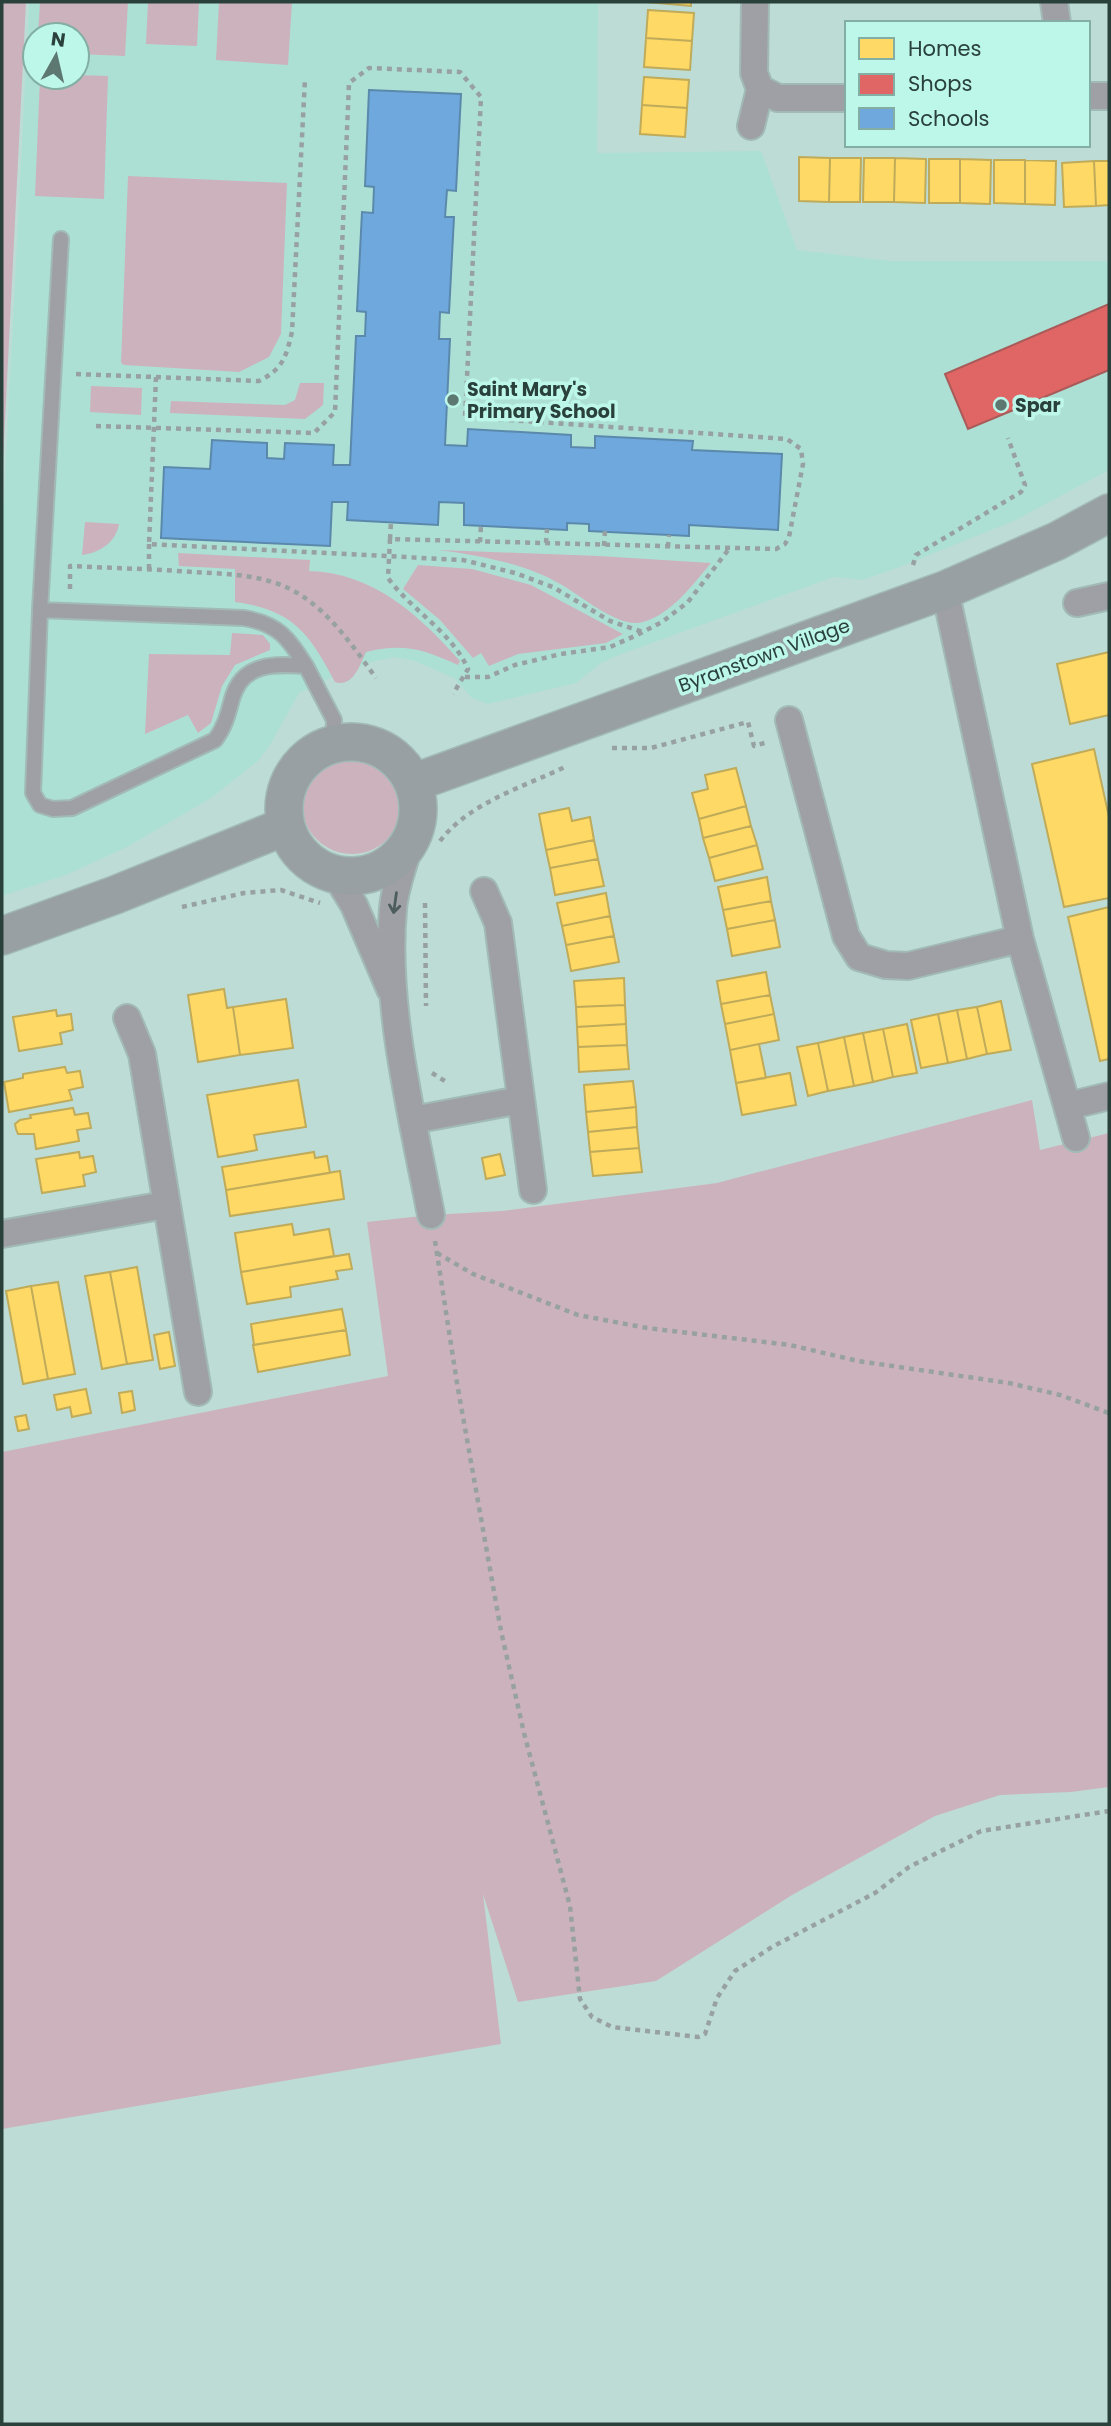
<svg xmlns="http://www.w3.org/2000/svg" width="1111" height="2426" font-family="Poppins,sans-serif">
	<style>
		.built { fill: #ade0d4; fill-rule: evenodd }
		.green { fill: #ccb2bc }
		.homes { fill: #ffd966; stroke: #bfab59; stroke-width: 2 }
		.shops { fill: #e06666; stroke: #a95b59; stroke-width: 2 }
		.schools { fill: #6fa8dc; stroke: #5a89ac; stroke-width: 2 }
		.lines { fill: none; stroke-linecap: round; stroke-linejoin: round }
		.lane-casing { stroke: #a2bab5; stroke-width: 18 }
		.street-casing { stroke: #a2bab5; stroke-width: 30 }
		.secondary-casing { stroke: #a2bab5; stroke-width: 40 }
		.path { stroke: #98a1a2; stroke-width: 4.5; stroke-dasharray: 5 5; stroke-linecap: butt }
		.lane { stroke: #9ea0a5; stroke-width: 14 }
		.street { stroke: #9ea0a5; stroke-width: 26 }
		.secondary { stroke: #98a0a4; stroke-width: 37 }
		.oneway { stroke: #4c5d5b }
		.poi-dot { fill: #5d7771; stroke: #bdf7e9; stroke-width: 2.5 }
		.labels { text-anchor: middle; stroke-width: 7; stroke-linejoin: round; paint-order: stroke }
		.poi-label { font-size: 19px; font-weight: bold; fill: #29403b; stroke: #bdf7e9; text-anchor: start }
		.street-label { font-size: 19px; fill: #29403b; stroke: #bdf7e9 }
	</style>
	<rect width="100%" height="100%" fill="#bddcd5"/>
	<path class="built" d="M29,2H598L597,153L761,151L797,250L891,261H1109V470L1016,520L902,566L863,580L834,577L616,656L601,663L576,683L488,704L472,698L454,678L415,661L394,657L372,662L335,676L299,693L270,745L258,761L211,798L127,847L66,875L2,896V539ZM35,35H77V77H35Z"/>
	<path class="green" d="M2,2H26L2,481Z
		M40,2H128L125,56L77,54V35H38Z
		M148,2H199L197,46L146,44Z
		M219,2H292L288,65L216,60Z
		M77,75L108,76L104,199L35,196L40,77H77Z
		M128,176L287,183L281,334L269,357L239,372L124,365L121,363Z
		M300,383H324L323,405L305,419L170,413L171,401L285,405L295,400Z
		M91,386L142,388L141,415L90,412Z
		M85,522L119,524C116,542 100,553 82,555Z
		M439,550L599,556L711,563C693,584 672,614 643,622C619,629 583,597 562,585C525,563 481,556 439,550Z
		M178,553L310,560L309,571C374,573 419,615 460,661L458,665C422,649 405,643 366,652C360,665 353,688 335,682C309,633 293,610 235,602V569L179,566Z
		M418,565L472,569L531,585L623,634L606,643L518,654L489,666L481,653L473,658L440,620L403,589Z
		M232,633L263,635L270,644V650L235,665L222,686L211,723L198,733L188,715L145,734L149,654L230,655Z
		M302 804a50 50 0 1 1 100 0a50 50 0 1 1-100 0Z
		M1032,1100L1040,1150L1109,1133V1787L1071,1792L1000,1795L935,1816L792,1895L656,1981L518,2002L483,1894L501,2044L2,2129V1452L388,1376L367,1222L431,1215L502,1211L717,1183Z"/>
	<path class="homes" d="M646,2H691V6Z
		M648,10L694,13L692,41L646,38Z
		M646,38L692,41L690,70L644,67Z
		M644,77L689,80L687,108L642,105Z
		M642,105L687,108L685,137L640,134Z
		M799,157L830,158L829,202L799,201Z
		M830,158H861L860,202H829Z
		M864,158H895L894,202H863Z
		M895,158L926,159L925,203L894,202Z
		M929,159H960V203H929Z
		M960,159L991,160L990,204L960,203Z
		M994,160H1025V204L994,203Z
		M1025,160L1056,161L1055,205L1025,204Z
		M1094,161L1096,206L1064,207L1062,163Z
		M1094,161H1109V205L1096,206Z
		M1109,652V715L1070,724L1057,664Z
		M1094,749L1109,817V898L1064,907L1032,764Z
		M736,768L746,806L699,819L692,793L708,789L705,775Z
		M746,806L751,826L703,838L699,819Z
		M569,808L572,821L590,817L594,840L546,850L539,814Z
		M751,826L757,845L709,858L703,838Z
		M594,840L598,859L550,868L546,850Z
		M757,845L763,869L715,881L709,858Z
		M598,859L604,886L555,895L550,868Z
		M767,877L771,901L723,910L718,887Z
		M606,893L610,916L562,926L557,903Z
		M771,901L775,920L727,929L723,910Z
		M1109,907V1059L1100,1061L1068,917Z
		M610,916L614,936L566,945L562,926Z
		M775,920L780,947L732,956L727,929Z
		M614,936L619,962L571,971L566,945Z
		M766,972L770,995L721,1004L717,981Z
		M624,978L625,1005L576,1007L574,981Z
		M224,989L227,1008L233,1007L240,1055L198,1062L188,995Z
		M770,995L774,1014L725,1024L721,1004Z
		M286,999L293,1048L240,1055L233,1007Z
		M1001,1001L1011,1050L987,1054L977,1007Z
		M625,1005L626,1024L577,1027L576,1007Z
		M977,1007L987,1054L967,1059L957,1010Z
		M56,1010L57,1016L71,1014L73,1030L60,1033L62,1044L19,1051L13,1017Z
		M957,1010L967,1059L948,1063L938,1014Z
		M774,1014L779,1040L730,1050L725,1024Z
		M938,1014L948,1063L921,1068L911,1020Z
		M626,1024L627,1045L578,1047L577,1027Z
		M907,1024L917,1073L893,1077L883,1029Z
		M883,1029L893,1077L873,1082L863,1033Z
		M863,1033L873,1082L854,1086L844,1037Z
		M844,1037L854,1086L828,1091L818,1043Z
		M818,1043L828,1091L808,1096L797,1047Z
		M759,1044L766,1078L736,1083L730,1050Z
		M627,1045L629,1069L579,1072L578,1047Z
		M65,1067L67,1073L80,1071L83,1087L69,1090L72,1100L9,1112L4,1082L23,1078V1074Z
		M790,1073L796,1105L742,1115L736,1083Z
		M298,1080L306,1127L254,1135L257,1150L218,1157L207,1095Z
		M633,1081L636,1107L586,1112L584,1085Z
		M636,1107L637,1127L588,1132L586,1112Z
		M73,1108L75,1115L88,1113L91,1128L77,1130L79,1141L36,1149L34,1134H18L16,1129L15,1124L20,1120L31,1118L30,1115Z
		M637,1127L639,1148L590,1152L588,1132Z
		M639,1148L642,1172L593,1176L590,1152Z
		M79,1152L80,1158L93,1156L96,1172L83,1175L85,1186L42,1193L36,1159Z
		M314,1152L315,1158L327,1156L330,1173L226,1190L222,1167Z
		M500,1154L505,1175L486,1179L482,1158Z
		M340,1171L344,1199L230,1216L226,1190Z
		M292,1224L294,1235L329,1229L334,1256L241,1272L235,1233Z
		M349,1254L352,1269L336,1271L338,1279L290,1287L291,1297L247,1304L241,1272Z
		M137,1267L153,1360L127,1364L110,1272Z
		M110,1272L127,1364L102,1369L85,1276Z
		M58,1282L75,1374L48,1379L31,1286Z
		M31,1286L48,1379L23,1384L6,1291Z
		M342,1309L346,1330L254,1345L251,1324Z
		M346,1330L350,1355L258,1372L253,1345Z
		M169,1332L175,1366L160,1369L154,1335Z
		M86,1389L91,1413L72,1417L70,1407L57,1410L54,1395Z
		M132,1391L135,1410L122,1413L119,1393Z
		M26,1415L29,1429L18,1431L15,1417Z"/>
	<path class="shops" d="M1109,304V370L968,429L945,374Z"/>
	<path class="schools" d="M369,90L461,94L456,191L447,190L445,217H454L449,313L440,312L439,339H450L445,445L467,446L468,429L571,435V447L595,448V436L693,441L692,450L782,454L778,530L689,525V536L589,531V524L567,523V530L464,525V503L439,502L438,525L347,520L348,502H332L330,546L161,538L164,467L210,469L212,440L267,443V458L284,459L285,443L334,445L333,465H350L356,336H365L366,312L357,311L362,212L373,213L374,187L365,186Z"/>
	<g class="lines">
		<defs>
			<path id="lane" d="M61,239L40,610L244,618C279,624 288,638 306,666
				M40,610L33,793L40,805L53,809L72,808L215,740C225,727 228,714 232,699C242,662 275,664 306,666L334,720L333,744"/>
			<path id="street" d="M1054,2L1057,23
				M760,89L778,98H847
				M1088,96H1109
				M751,126L760,89L754,73L755,2
				M945,590L1020,939L1076,1138
				M1077,603L1109,596
				M789,720L846,936L859,957L886,965L908,966L1020,939
				M412,837C405,861 395,885 393,909C384,1006 413,1120 431,1215
				M335,874L354,905L390,989
				M484,891L498,923L533,1190
				M127,1018L142,1054L198,1392
				M1068,1106L1109,1096
				M413,1120L520,1100
				M2,1234L165,1205"/>
			<path id="secondary" d="M284 809a67 67 0 1 1 134 0a67 67 0 1 1-134 0Z
				M413,783L945,590L1057,541L1109,513
				M2,936L115,895L286,826"/>
		</defs>
		<use href="#lane" class="lane-casing"/>
		<use href="#street" class="street-casing"/>
		<use href="#secondary" class="secondary-casing"/>
		<path class="path" d="M76,374L259,381C283,369 286,357 292,332L305,79
			M156,377L149,544L463,560L515,573L553,587L610,621L643,632
			M96,426L314,433L335,412L349,83L369,68L460,72L481,97L465,417L787,439L801,449L803,464L789,537L785,544L776,549L390,539L388,578C412,611 451,631 468,669L453,694
			M390,539L391,522
			M480,542L481,525
			M546,543L547,529
			M604,546L605,531
			M668,547L669,535
			M913,565L916,555L1021,492L1025,485L1008,438
			M149,569V544
			M70,589V566C111,568 152,569 193,572C226,574 261,574 292,590C328,609 352,645 376,678
			M465,677H488L515,665L561,654L610,647L637,635L662,622L688,602L729,549
			M612,748H651L748,722L754,746L768,742
			M440,841C470,802 524,787 567,766
			M425,903L426,1006
			M182,907L244,893L281,890L320,903
			M432,1073L448,1083
			M435,1241L457,1383L501,1631L524,1733L570,1906L580,1999L592,2017L612,2027L698,2037L705,2034L717,1998L735,1971L772,1947L875,1893L909,1867L981,1831L1109,1811
			M437,1253L473,1274L578,1315L647,1328L790,1345L858,1361L1009,1383L1060,1395L1109,1413"/>
		<use href="#lane" class="lane"/>
		<use href="#street" class="street"/>
		<use href="#secondary" class="secondary"/>
	</g>
	<defs><path id="oneway-shaft" d="M-6 0H5M1.5-3L5.5 0L1.5 3" fill="none" stroke-width="1.6" stroke-linecap="round" stroke-linejoin="round" transform="scale(1.75)"/></defs>
	<use class="oneway" href="#oneway-shaft" transform="translate(395 903) rotate(98)"/>
	<g class="poi-dot">
		<circle cx="453" cy="400" r="7"/>
		<circle cx="1001" cy="405" r="7"/>
	</g>
	<g class="labels">
		<g class="poi-label">
			<text x="467" y="396">Saint Mary's<tspan x="467" dy="22">Primary School</tspan></text>
			<text x="1015" y="412">Spar</text>
		</g>
		<g class="street-label">
			<text transform="translate(764 655) rotate(-20)" y="7">Byranstown Village</text>
		</g>
	</g>
	<rect width="1111" height="2426" fill="none" stroke="#29403b" stroke-width="7"/>
	<rect x="845" y="21" width="245" height="126" fill="#bdf7e9" stroke="#82aea3" stroke-width="2"/>
	<rect x="859" y="38" width="35" height="21" fill="#ffd966" stroke="#82aea3" stroke-width="2"/>
	<text x="908" y="56" font-size="21" fill="#29403b">Homes</text>
	<rect x="859" y="74" width="35" height="21" fill="#e06666" stroke="#82aea3" stroke-width="2"/>
	<text x="908" y="91" font-size="21" fill="#29403b">Shops</text>
	<rect x="859" y="108" width="35" height="21" fill="#6fa8dc" stroke="#82aea3" stroke-width="2"/>
	<text x="908" y="126" font-size="21" fill="#29403b">Schools</text>
	<g transform="translate(56 56) rotate(8)"><circle r="33" fill="#bdf7e9" stroke="#82aea3" stroke-width="2"/>
	<path d="M0-5L12 26L0 18L-12 26Z" fill="#5d7771"/>
	<text y="-10" font-size="19" font-weight="bold" text-anchor="middle" fill="#29403b">N</text>
	</g>
</svg>
